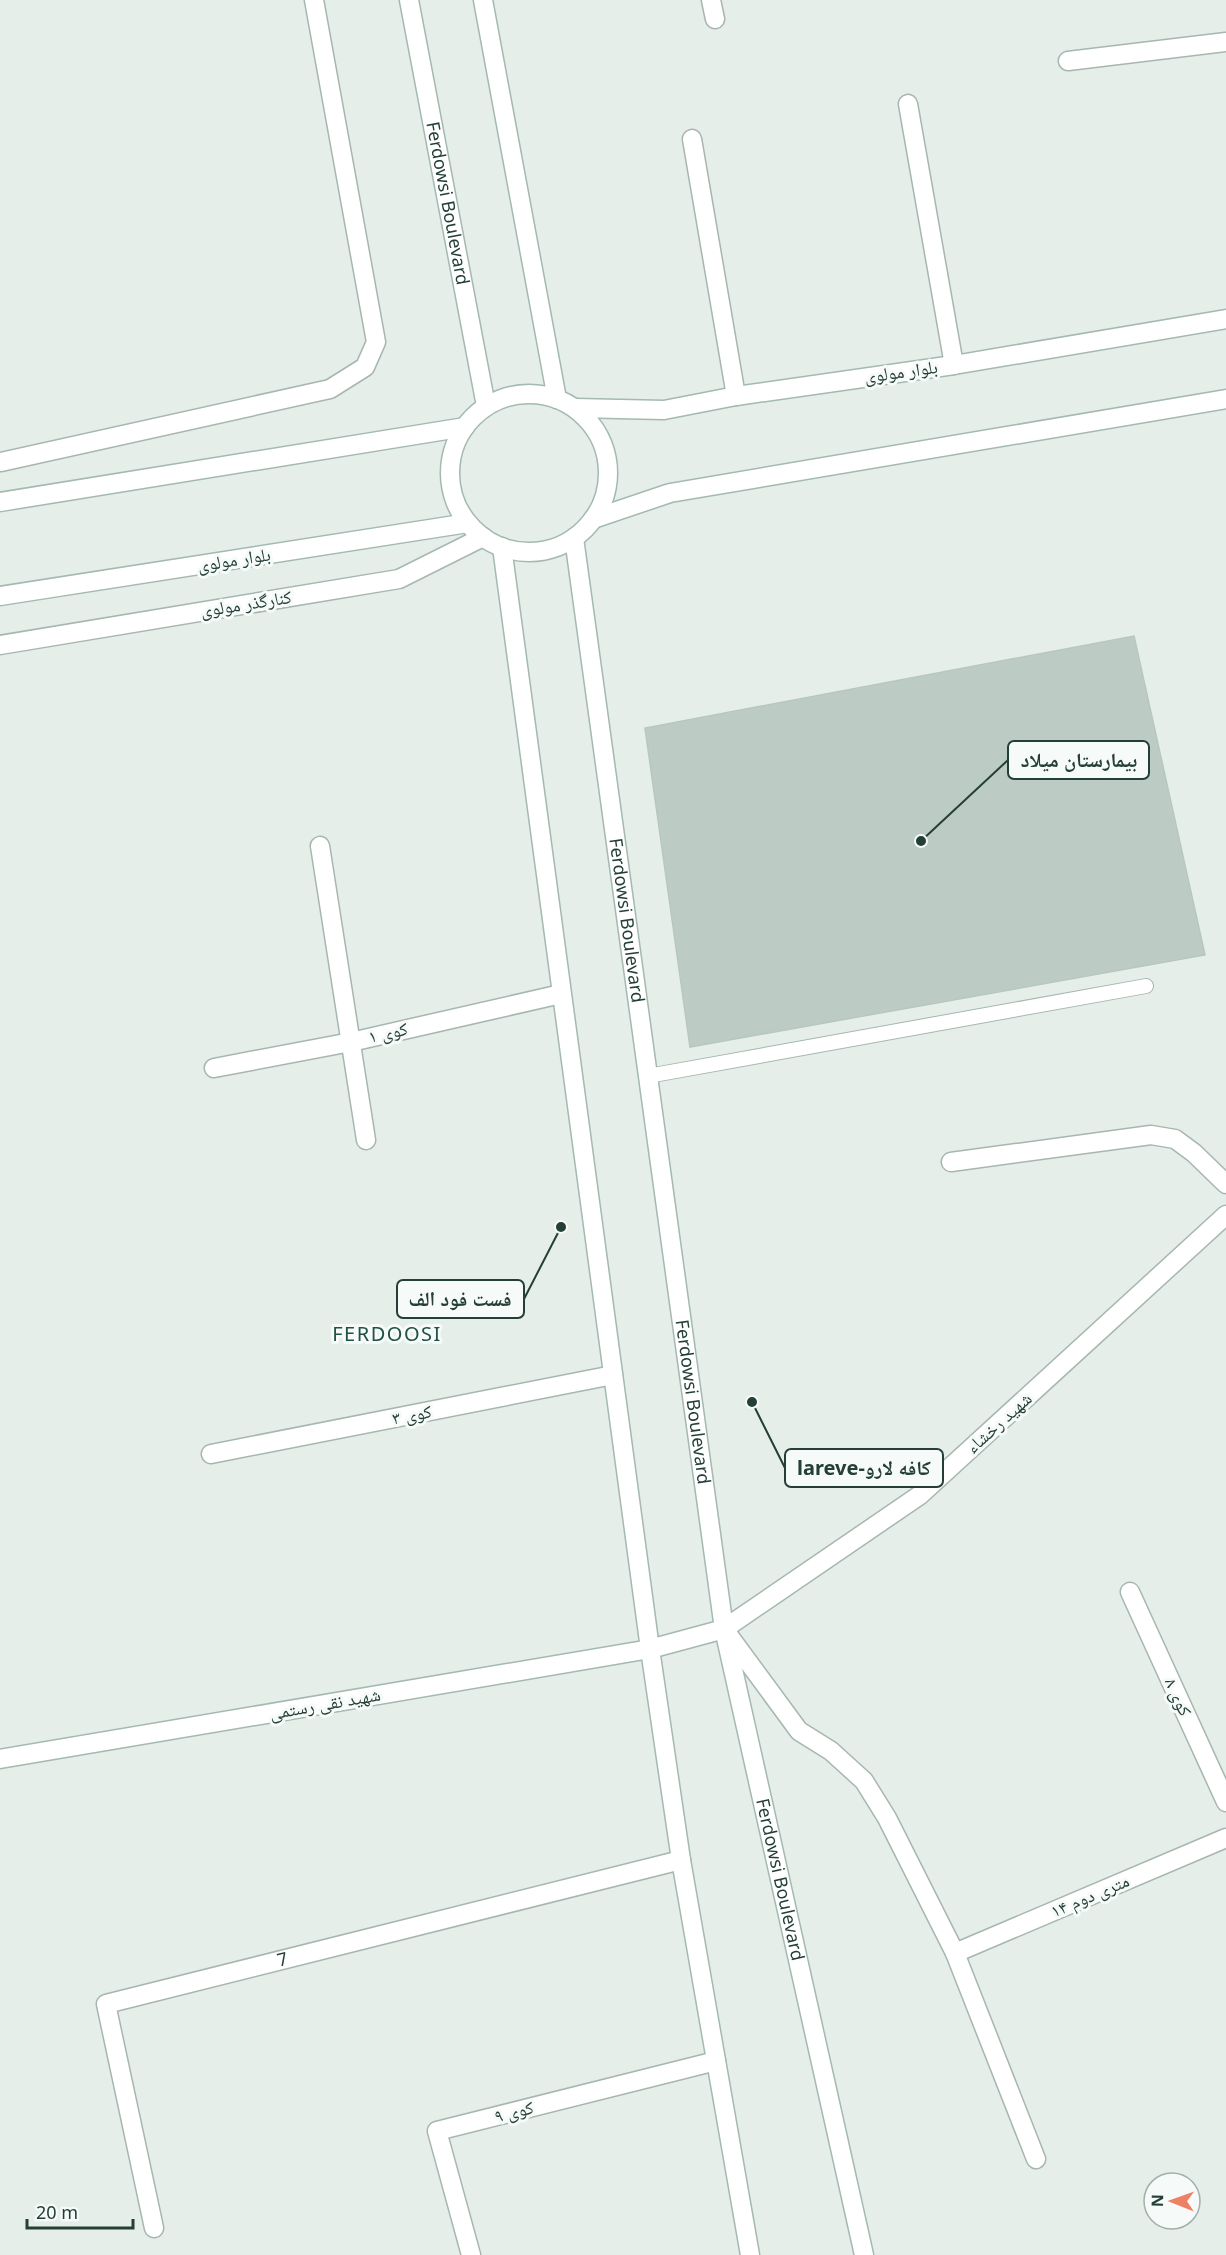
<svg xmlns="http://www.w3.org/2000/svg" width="1226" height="2255" font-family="'Noto Sans','Noto Naskh Arabic',sans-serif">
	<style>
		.building { fill: #bdcbc5; stroke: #b7c7c0; stroke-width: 1.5 }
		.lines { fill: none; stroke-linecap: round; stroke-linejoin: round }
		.lane-casing { stroke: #a7b6b0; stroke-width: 16 }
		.street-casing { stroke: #a7b6b0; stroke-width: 21 }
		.secondary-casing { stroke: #a3b9b1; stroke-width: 21 }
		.lane { stroke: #fff; stroke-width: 14 }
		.street { stroke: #fff; stroke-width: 18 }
		.secondary { stroke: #fff; stroke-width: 18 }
		.labels { text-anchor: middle; stroke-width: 6; stroke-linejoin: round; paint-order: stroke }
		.street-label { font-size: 18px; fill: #243f37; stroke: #f6faf8 }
		.neighbourhood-label { font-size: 20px; letter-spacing: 1.5px; fill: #205144; stroke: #f6faf8 }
		.leader { fill: none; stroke: #243f37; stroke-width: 2 }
		.callout-dot { fill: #243f37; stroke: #f6faf8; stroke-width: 2 }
		.callout { fill: #f6faf8; stroke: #243f37; stroke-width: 2 }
		.callout-label { font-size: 20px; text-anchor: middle; font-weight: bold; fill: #243f37 }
	</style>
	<rect width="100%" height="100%" fill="#e5eee9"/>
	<path class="building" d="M1134,636L1205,955L690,1047L645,728Z"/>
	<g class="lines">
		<defs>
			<path id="lane" d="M648,1076L1146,986"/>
			<g id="street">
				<path d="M711,0L715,19"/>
				<path d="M1068,61L1226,42"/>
				<path d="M908,104L954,365"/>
				<path d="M692,139L736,396"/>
				<path d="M1,462L330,389L365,367L376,342L314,0"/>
				<path d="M0,645L399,579L483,537"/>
				<path d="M320,846L366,1140"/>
				<path d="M214,1068L351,1042L561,994"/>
				<path d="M951,1162L1151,1135L1175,1139L1194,1153L1226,1184"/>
				<path d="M211,1454L613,1375"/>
				<path d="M1130,1592L1226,1802"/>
				<path d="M955,1953L1226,1838"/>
				<path d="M1036,2159L955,1953L887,1818L864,1781L831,1751L799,1731L724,1629L920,1495L1226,1215"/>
				<path id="s1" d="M154,2228L106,2004L681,1860"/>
				<path d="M471,2255L437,2131L716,2061"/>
			</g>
			<g id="secondary">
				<path id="s2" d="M409,0L486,406"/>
				<path d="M483,0L557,399"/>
				<circle cx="529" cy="473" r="79"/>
				<path d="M575,408L664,410L736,396L954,365L1226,319"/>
				<path d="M0,502L465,427"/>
				<path d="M593,519L670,493L1226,399"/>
				<path id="s3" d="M574,538L724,1629L864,2255"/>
				<path d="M502,547L650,1649L681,1860L750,2255"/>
				<path d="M0,596L468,523"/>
				<path d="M0,1759L650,1649L724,1629"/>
			</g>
		</defs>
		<use href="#lane" class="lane-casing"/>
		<use href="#street" class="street-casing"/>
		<use href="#secondary" class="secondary-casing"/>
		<use href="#lane" class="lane"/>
		<use href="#street" class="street"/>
		<use href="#secondary" class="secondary"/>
	</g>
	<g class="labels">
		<g class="street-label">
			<text dy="6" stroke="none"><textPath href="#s2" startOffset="207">Ferdowsi Boulevard</textPath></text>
			<text transform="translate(901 372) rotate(-8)" y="6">بلوار مولوی</text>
			<text transform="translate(234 560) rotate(-9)" y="6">بلوار مولوی</text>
			<text transform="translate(246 604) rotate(-9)" y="6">کنارگذر مولوی</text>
			<text dy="6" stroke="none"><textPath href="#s3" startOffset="386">Ferdowsi Boulevard</textPath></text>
			<text transform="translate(388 1033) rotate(-13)" y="6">کوی ۱</text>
			<text dy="6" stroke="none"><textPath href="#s3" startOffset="872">Ferdowsi Boulevard</textPath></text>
			<text transform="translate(412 1415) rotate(-11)" y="6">کوی ۳</text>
			<text transform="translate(999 1423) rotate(-42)" y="6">شهید رخشاء</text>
			<text transform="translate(1178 1697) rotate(65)" y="6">کوی ۸</text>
			<text transform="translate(325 1704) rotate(-10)" y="6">شهید نقی رستمی</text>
			<text dy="6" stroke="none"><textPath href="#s3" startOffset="1358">Ferdowsi Boulevard</textPath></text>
			<text transform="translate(1090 1896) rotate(-23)" y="6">۱۴ متری دوم</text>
			<text dy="6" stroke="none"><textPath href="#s1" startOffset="411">7</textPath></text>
			<text transform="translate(514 2112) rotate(-14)" y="6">کوی ۹</text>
		</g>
		<g class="neighbourhood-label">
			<text x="387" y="1341">FERDOOSI</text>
		</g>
	</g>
	<path class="leader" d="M921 841L1008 760M561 1227L524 1299M752 1402L785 1468"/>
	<g class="callout-dot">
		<circle cx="921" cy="841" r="6"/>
		<circle cx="561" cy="1227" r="6"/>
		<circle cx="752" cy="1402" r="6"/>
	</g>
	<g class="callout">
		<rect x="1008" y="741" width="141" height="38" rx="6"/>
		<rect x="397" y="1280" width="127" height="38" rx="6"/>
		<rect x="785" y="1449" width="158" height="38" rx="6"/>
	</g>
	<g class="callout-label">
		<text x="1079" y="767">بیمارستان میلاد</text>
		<text x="460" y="1306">فست فود الف</text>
		<text x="864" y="1475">lareve-کافه لارو</text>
	</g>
	<g transform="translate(1172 2201) rotate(271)"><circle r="28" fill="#f6faf8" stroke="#a2afab" stroke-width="1.5"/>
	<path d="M0-4.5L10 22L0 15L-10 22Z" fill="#ee8063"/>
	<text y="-9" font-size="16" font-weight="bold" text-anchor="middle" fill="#243f37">N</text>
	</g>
	<path d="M27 2219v9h106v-9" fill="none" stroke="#243f37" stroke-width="3"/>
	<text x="36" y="2219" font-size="18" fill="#243f37" stroke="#f6faf8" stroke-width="4.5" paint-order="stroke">20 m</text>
</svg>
